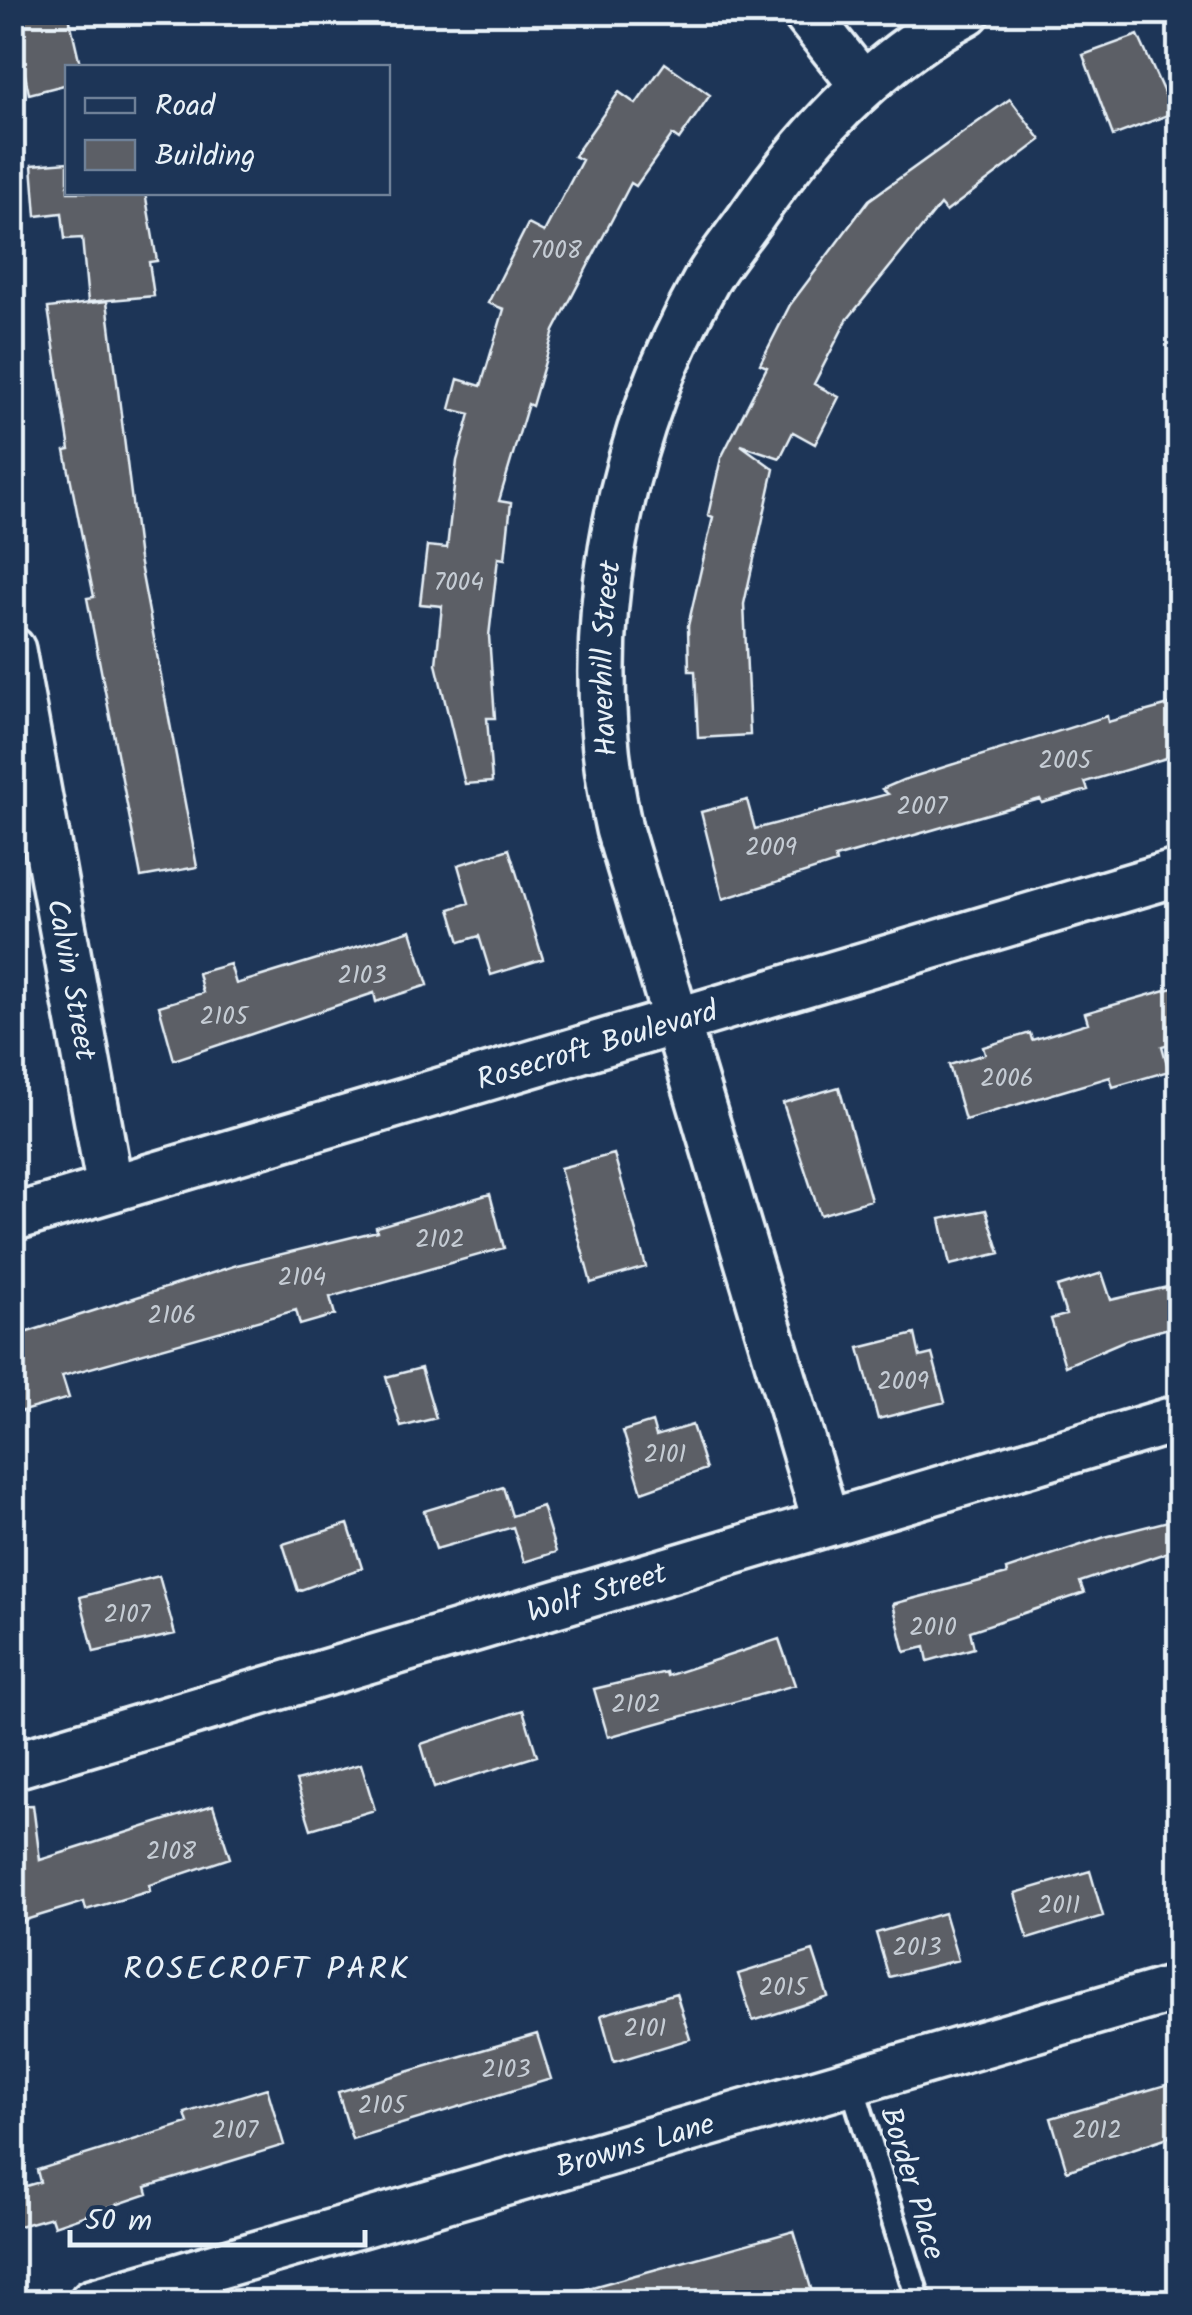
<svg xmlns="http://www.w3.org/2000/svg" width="1192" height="2315" font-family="Kalam,sans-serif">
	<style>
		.building { fill: #5c5f66; stroke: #e8f1f8; stroke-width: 2.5 }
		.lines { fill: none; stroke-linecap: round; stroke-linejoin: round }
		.lane-casing { stroke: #e8f1f8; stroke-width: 30 }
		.street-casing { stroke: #e8f1f8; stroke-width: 52 }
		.lane { stroke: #1d3557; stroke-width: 22 }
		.street { stroke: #1d3557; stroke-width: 45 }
		.labels { text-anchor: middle; stroke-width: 10; stroke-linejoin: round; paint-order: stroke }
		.number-label { font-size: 25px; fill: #c5ccd4 }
		.street-label { font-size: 30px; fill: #e8f1f8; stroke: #1d3557 }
		.neighbourhood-label { font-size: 32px; letter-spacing: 2.5px; fill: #e8f1f8; stroke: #1d3557 }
	</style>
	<rect width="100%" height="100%" fill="#1d3557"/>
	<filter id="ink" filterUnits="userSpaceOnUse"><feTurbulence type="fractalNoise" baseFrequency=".01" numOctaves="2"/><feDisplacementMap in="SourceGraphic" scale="20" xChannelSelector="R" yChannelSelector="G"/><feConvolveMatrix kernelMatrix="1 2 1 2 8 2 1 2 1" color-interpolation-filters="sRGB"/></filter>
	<g filter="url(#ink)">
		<path class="building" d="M12,12H68L81,68H68V84L29,94Z
			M1138,35L1173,113L1113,136L1083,55Z
			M665,63L710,95L679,140L672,135L636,186L631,183L554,331L532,406L528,404L499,501L511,503L505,559L498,558L489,636L495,718H487L492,782L465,784L436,664L442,606L420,604L427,546L447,548L457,461L470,414L450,409L458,379L481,386L504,309L488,303L528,224L544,232L582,160L574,156L619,92L636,104Z
			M1010,99L1041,140L946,212L940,205L847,320L814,384L839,397L815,444L793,432L780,458L741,445L774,469L744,604L750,735L698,738L695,671H689L688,626L713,517L708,515L721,458L767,367L760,364L790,305L869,200Z
			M68,162V192H145L157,261L149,262L154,296L88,302L82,238L65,239L62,213L36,216L32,165Z
			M107,301L139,559L197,867L141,877L87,598L94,597L65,451L70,450L48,308Z
			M1180,702V754L1085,782L1088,790L1042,803L1040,799L835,858L836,863L723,899L701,812L747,800L755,829L888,794L882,789L903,780L1107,716L1108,722Z
			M509,849L543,959L491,975L479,936L460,942L450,909L469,903L458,865Z
			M411,930L428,985L376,1002L374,993L174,1060L159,1006L203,993L198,973L230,964L236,984Z
			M1180,986V1041L1162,1046L1169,1071L1113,1087L1110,1077L965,1120L949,1065L985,1054L983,1047L1030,1033L1032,1040L1088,1023L1085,1013Z
			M839,1087L871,1200L820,1215L783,1103Z
			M614,1154L646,1267L591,1283L560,1168Z
			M490,1194L504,1248L330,1297L335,1315L300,1325L296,1310L62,1376L69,1398L12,1414V1337L237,1265L377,1231L376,1227Z
			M986,1210L1000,1253L950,1265L940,1219Z
			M1102,1273L1111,1300L1180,1284V1325L1128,1339L1065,1366L1051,1319L1066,1315L1057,1287Z
			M915,1334L920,1357L932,1354L945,1402L878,1419L859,1348Z
			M421,1368L436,1418L401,1427L386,1377Z
			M652,1422L656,1436L692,1425L706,1469L642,1492L623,1431Z
			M503,1487L512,1516L542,1506L556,1552L524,1562L513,1527L436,1549L424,1511Z
			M1180,1518V1548L1080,1582L1084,1593L970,1631L974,1648L928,1661L925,1647L905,1652L893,1604L1007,1574L1006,1570L1105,1537Z
			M348,1524L362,1568L298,1591L283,1544Z
			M159,1576L175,1634L94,1652L80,1597Z
			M779,1639L795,1685L608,1737L594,1689L666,1672L667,1676Z
			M523,1710L537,1756L434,1788L421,1744Z
			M361,1764L375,1810L311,1829L296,1781Z
			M33,1805L40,1860L213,1805L230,1858L149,1885L150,1891L86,1910L84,1902L12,1924V1806Z
			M1090,1871L1103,1916L1028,1939L1015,1893Z
			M944,1913L958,1960L889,1977L876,1933Z
			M813,1951L828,1997L753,2021L738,1974Z
			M676,1993L690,2039L614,2062L601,2015Z
			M537,2034L551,2079L352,2139L338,2092Z
			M1180,2081V2133L1067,2171L1051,2118Z
			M267,2088L284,2145L146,2187L148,2194L54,2226L51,2217L12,2228V2190L40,2182L37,2170L188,2123L185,2113Z
			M794,2231L815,2302H568L567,2294Z"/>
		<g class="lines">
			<defs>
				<path id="lane" d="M851,2082L919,2302"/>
				<g id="street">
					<path d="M805,12L862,84"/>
					<path id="s1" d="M12,650L110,1188"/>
					<path id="s2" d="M12,1218L1180,872"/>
					<path id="s3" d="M826,1522L619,829C578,643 613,447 706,281C720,257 739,235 754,213C810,132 879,59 967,12"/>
					<path id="s4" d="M12,1766L1180,1418"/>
					<path id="s5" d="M92,2302L1180,1987"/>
				</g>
			</defs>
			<use href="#lane" class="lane-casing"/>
			<use href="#street" class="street-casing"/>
			<use href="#lane" class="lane"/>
			<use href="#street" class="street"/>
		</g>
	</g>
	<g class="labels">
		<g class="number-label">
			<text x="556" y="258">7008</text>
			<text x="459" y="590">7004</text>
			<text x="1065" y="768">2005</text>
			<text x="922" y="814">2007</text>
			<text x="771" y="855">2009</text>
			<text x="362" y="983">2103</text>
			<text x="224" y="1024">2105</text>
			<text x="1007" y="1086">2006</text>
			<text x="440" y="1247">2102</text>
			<text x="302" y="1285">2104</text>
			<text x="172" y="1323">2106</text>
			<text x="903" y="1389">2009</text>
			<text x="665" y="1462">2101</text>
			<text x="127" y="1622">2107</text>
			<text x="933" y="1635">2010</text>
			<text x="636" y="1712">2102</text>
			<text x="171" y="1859">2108</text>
			<text x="1059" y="1913">2011</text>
			<text x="917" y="1955">2013</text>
			<text x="783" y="1995">2015</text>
			<text x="645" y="2036">2101</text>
			<text x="506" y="2077">2103</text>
			<text x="382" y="2113">2105</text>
			<text x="235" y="2138">2107</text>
			<text x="1097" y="2138">2012</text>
		</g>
		<g class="street-label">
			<text dy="10" stroke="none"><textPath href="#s3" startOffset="895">Haverhill Street</textPath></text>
			<text dy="10" stroke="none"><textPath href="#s1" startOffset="335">Calvin Street</textPath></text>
			<text dy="10" stroke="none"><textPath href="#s2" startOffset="610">Rosecroft Boulevard</textPath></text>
			<text dy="10" stroke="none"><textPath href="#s4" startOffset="610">Wolf Street</textPath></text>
			<text dy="10" stroke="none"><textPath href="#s5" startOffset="565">Browns Lane</textPath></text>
			<text transform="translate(913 2183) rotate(73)" y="10">Border Place</text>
		</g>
		<g class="neighbourhood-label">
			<text x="267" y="1979">ROSECROFT PARK</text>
		</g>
	</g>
	<rect width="1192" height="2315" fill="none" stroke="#1d3557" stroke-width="50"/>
	<rect x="25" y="25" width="1142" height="2265" fill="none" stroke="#e8f1f8" stroke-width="4" filter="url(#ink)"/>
	<rect x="65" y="65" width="325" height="130" fill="#1d3557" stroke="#6e8097" stroke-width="2.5"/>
	<rect x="85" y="98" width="50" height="15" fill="#1d3557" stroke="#6e8097" stroke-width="2.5"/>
	<text x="155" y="115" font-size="30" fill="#e8f1f8">Road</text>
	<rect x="85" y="140" width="50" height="30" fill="#5c5f66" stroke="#6e8097" stroke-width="2.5"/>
	<text x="155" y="165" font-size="30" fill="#e8f1f8">Building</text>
	<path d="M70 2230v15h295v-15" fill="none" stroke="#e8f1f8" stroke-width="5"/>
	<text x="85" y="2230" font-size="30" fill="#e8f1f8" stroke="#1d3557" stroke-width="8" paint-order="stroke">50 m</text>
</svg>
